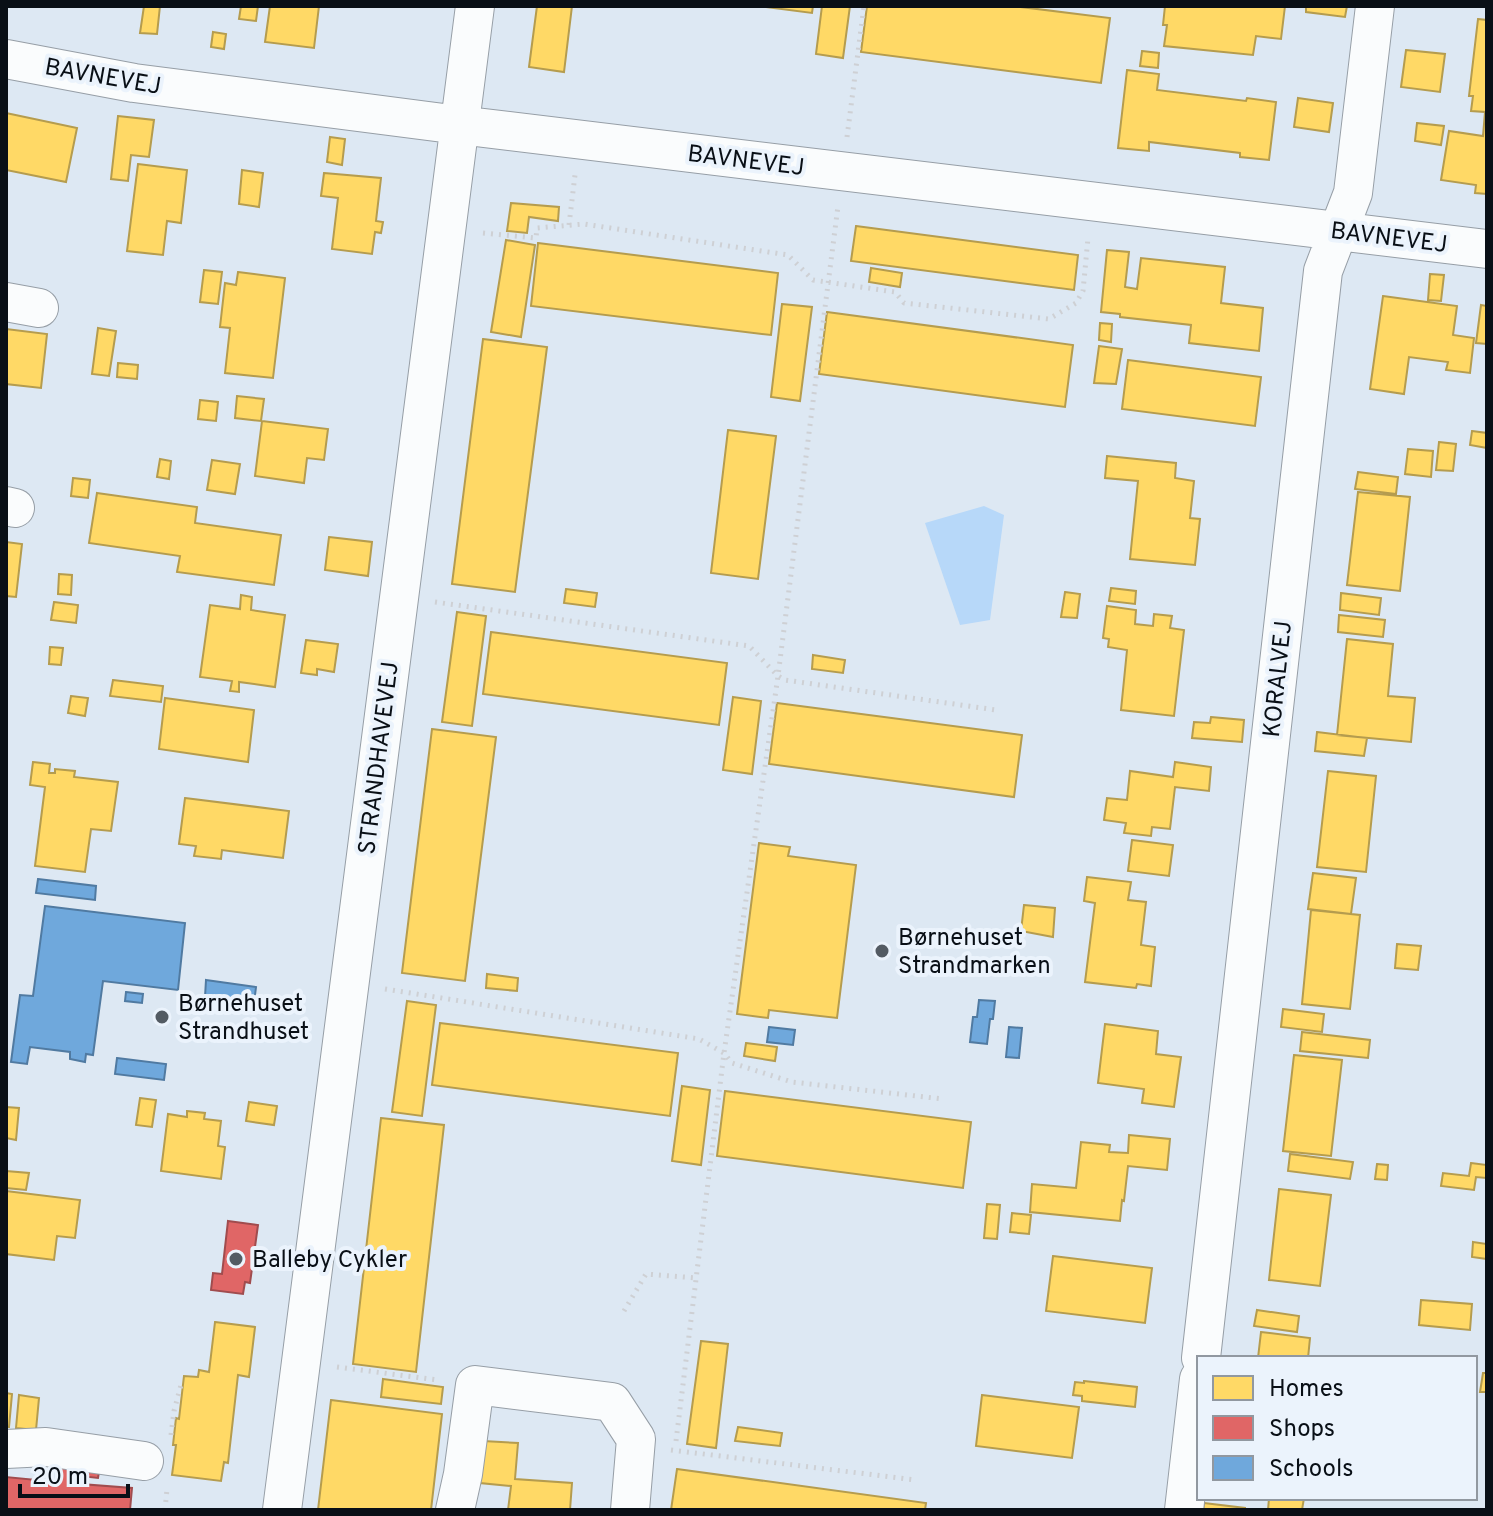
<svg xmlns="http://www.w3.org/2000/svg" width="1493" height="1516" font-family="Overpass,sans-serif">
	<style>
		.green { fill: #b7d8f9 }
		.homes { fill: #ffd966; stroke: #b59c4e; stroke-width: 2 }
		.shops { fill: #e06666; stroke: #a04c4e; stroke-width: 2 }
		.schools { fill: #6fa8dc; stroke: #507aa1; stroke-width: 2 }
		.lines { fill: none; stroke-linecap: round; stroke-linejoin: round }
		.minor-casing { stroke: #969ea6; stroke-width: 40 }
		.path { stroke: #ced0d4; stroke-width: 5; stroke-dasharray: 2 6; stroke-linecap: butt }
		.minor { stroke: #fafcfd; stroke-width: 38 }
		.poi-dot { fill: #535b63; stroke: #ebf3fc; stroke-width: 3 }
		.labels { text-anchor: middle; stroke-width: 8; stroke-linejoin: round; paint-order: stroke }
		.street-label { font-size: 24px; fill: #090f16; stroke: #ebf3fc }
		.poi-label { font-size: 24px; fill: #090f16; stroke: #ebf3fc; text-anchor: start }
	</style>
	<rect width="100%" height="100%" fill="#dde8f3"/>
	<path class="green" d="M984,506L1004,515L990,620L960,625L925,523Z"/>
	<path class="homes" d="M144,6H160L157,34L140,33Z
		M241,6H258L256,21L239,19Z
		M270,6H319L314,48L265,42Z
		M537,6H572L564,72L529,67Z
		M758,6H813L812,13Z
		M822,6H850L843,58L816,54Z
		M867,6H1013L1110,18L1101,83L861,52Z
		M1165,6H1285L1281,39L1256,36L1253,55L1164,46L1167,25H1163Z
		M1306,6H1347L1345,17L1306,12Z
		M1478,19L1487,20V194L1475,193L1476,185L1441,180L1449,131L1483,136L1485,112L1471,111L1473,96H1469Z
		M213,32L226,34L224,49L211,47Z
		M1406,50L1445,54L1440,92L1401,87Z
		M1142,51L1159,53L1158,68L1140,66Z
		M1127,70L1159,74L1157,90L1246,101L1247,98L1276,102L1269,160L1240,157V153L1149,142V151L1118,148Z
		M1298,98L1333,103L1329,132L1294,127Z
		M6,113L77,128L66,182L6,170Z
		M118,116L154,120L149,157L131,155L128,181L111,179Z
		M1417,123L1444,126L1441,145L1415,141Z
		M330,137L345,139L342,165L327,162Z
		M138,164L187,170L181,223L167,221L163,255L127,251Z
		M242,170L263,173L259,207L239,204Z
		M324,173L381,178L376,221L383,222L381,233L375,232L372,254L332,249L338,198L321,196Z
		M511,203L559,207L558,221L529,217L527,233L507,231Z
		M856,226L1078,255L1074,290L851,261Z
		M506,240L535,245L521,337L491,332Z
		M538,243L778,273L771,335L531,306Z
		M1107,250L1129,252L1125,287L1137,289L1141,258L1225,267L1221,303L1263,308L1259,351L1189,343L1191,325L1120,317V314L1101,312Z
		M871,268L902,273L900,287L869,282Z
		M204,270L222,272L218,304L200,302Z
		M238,272L285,278L273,378L225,373L230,328L220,327L225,283L236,285Z
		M1430,274L1444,275L1441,301L1428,300Z
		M1383,296L1457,306L1453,335L1474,338L1470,373L1446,370L1448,362L1409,357L1404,394L1370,389Z
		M782,304L812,307L800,401L771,397Z
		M1481,305L1487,306V344L1476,343Z
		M827,312L1073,345L1065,407L819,374Z
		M1100,323L1112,324L1111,342L1099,340Z
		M98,328L116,331L109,376L92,374Z
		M6,329L47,334L41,388L6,384Z
		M483,339L547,347L515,592L452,584Z
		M1099,346L1122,349L1116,384L1094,383Z
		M1128,360L1261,377L1255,426L1122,409Z
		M118,363L138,365L137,379L117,377Z
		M237,396L264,399L261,421L235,418Z
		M200,400L218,402L216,421L198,419Z
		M262,421L328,429L324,460L307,458L304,483L255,476Z
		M728,430L776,436L758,579L711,573Z
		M1472,431L1487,433V448L1470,445Z
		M1439,442L1456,444L1453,471L1436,470Z
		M1408,449L1433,451L1431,477L1405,474Z
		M1107,456L1176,463L1175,478L1194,481L1190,518L1200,519L1195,565L1130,559L1138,481L1105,478Z
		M160,459L171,461L169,479L157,477Z
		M212,460L240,464L235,494L207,490Z
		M1358,472L1398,477L1396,494L1355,489Z
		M73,478L90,480L88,498L71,496Z
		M1358,492L1410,497L1400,591L1347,585Z
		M97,493L197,507L195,523L281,535L274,585L177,572L180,556L89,543Z
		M329,537L372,542L368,576L325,570Z
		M6,542L22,544L16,597L6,596Z
		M59,574L72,575L71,595L58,594Z
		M1111,588L1136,591L1135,604L1109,601Z
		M566,589L597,593L595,607L564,603Z
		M1065,592L1080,594L1077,618L1061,617Z
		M1341,593L1381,598L1379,615L1340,610Z
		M241,595L252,597L251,610L285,615L275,687L239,682V692L230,691L232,681L200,677L210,605L240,609Z
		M54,602L78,605L76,623L51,620Z
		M1107,606L1136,610L1135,624L1153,626L1154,614L1172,616L1170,628L1184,630L1174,716L1121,710L1127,650L1108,647L1109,639L1103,638Z
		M457,612L486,616L472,726L442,722Z
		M1339,615L1385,620L1383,637L1338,632Z
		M491,632L727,663L719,725L483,694Z
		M1347,639L1393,644L1388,696L1415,698L1411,742L1337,735Z
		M306,640L338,644L334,672L317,669V675L301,673Z
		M50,647L63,648L61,665L49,664Z
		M813,655L845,660L843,673L812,669Z
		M113,680L163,686L161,702L110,696Z
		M71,696L88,698L85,716L68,713Z
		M733,697L761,701L752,774L723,770Z
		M165,698L254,710L248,762L159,749Z
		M777,703L1022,735L1014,797L769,764Z
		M1211,717L1244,720L1242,742L1192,738L1194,722L1210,723Z
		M432,729L496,737L465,981L402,973Z
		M1317,732L1367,738L1364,756L1315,751Z
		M33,762L50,764L49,773H55V769L75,771L74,777L118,782L111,831L91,829L85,872L35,866L45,787L30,785Z
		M1175,762L1211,767L1209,791L1175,787L1170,829L1152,827L1151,836L1124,833L1126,823L1104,820L1107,798L1127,800L1130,771L1173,777Z
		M1328,771L1376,776L1366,872L1317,867Z
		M185,798L289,811L283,858L222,850L221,859L194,856L196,846L179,844Z
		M1132,840L1173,845L1169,876L1128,871Z
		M759,843L790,847L788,856L856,865L837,1018L769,1010L768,1018L737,1014Z
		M1313,873L1356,878L1351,914L1308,909Z
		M1087,877L1131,882L1128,900L1146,902L1141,945L1155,947L1151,986L1137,984L1136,988L1085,982L1095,903L1084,901Z
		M1024,905L1055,908L1053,937L1021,931Z
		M1311,910L1360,915L1350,1009L1302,1004Z
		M1397,944L1421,946L1418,970L1395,968Z
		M487,974L518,978L517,991L486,988Z
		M407,1001L436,1005L422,1116L392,1112Z
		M1283,1009L1324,1014L1322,1032L1281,1027Z
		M440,1023L678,1053L670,1116L432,1085Z
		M1105,1024L1158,1031L1156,1054L1181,1057L1174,1107L1142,1103L1144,1089L1098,1083Z
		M1302,1032L1370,1040L1368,1058L1300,1051Z
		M746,1043L777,1047L775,1061L744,1056Z
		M1294,1055L1342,1060L1331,1156L1283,1151Z
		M682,1086L710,1090L701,1165L672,1161Z
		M725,1091L971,1122L963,1188L717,1156Z
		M140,1098L156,1100L152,1127L136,1125Z
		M249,1102L277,1106L274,1125L246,1121Z
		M6,1107L19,1108L16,1140L6,1138Z
		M187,1111L205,1113L204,1119L221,1121L218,1146L225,1147L221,1179L161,1171L168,1114L187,1117Z
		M381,1118L444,1125L416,1372L353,1364Z
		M1129,1135L1170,1139L1167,1170L1128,1166L1124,1201L1122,1200L1120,1221L1030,1212L1032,1184L1076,1188L1081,1142L1110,1145L1109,1152L1128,1153Z
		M1290,1154L1353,1162L1350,1179L1288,1171Z
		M1471,1163L1487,1165L1486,1178L1476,1177L1474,1190L1441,1186L1443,1173L1469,1176Z
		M1377,1164L1388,1165L1387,1180L1375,1179Z
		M6,1171L29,1173L26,1190L6,1188Z
		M1279,1189L1331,1195L1320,1286L1269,1280Z
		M6,1191L80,1200L75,1238L57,1236L54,1260L6,1254Z
		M987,1204L1000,1205L997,1239L984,1238Z
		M1012,1213L1031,1215L1029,1234L1010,1232Z
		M1473,1242L1487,1244V1259L1472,1257Z
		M1053,1256L1152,1268L1145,1323L1046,1311Z
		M1421,1300L1472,1304L1470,1330L1419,1325Z
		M1257,1310L1299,1316L1297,1332L1254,1326Z
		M215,1322L255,1327L249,1377L238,1375L228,1463L224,1462L221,1481L172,1475L176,1445H173L176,1418L179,1419L184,1376L198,1377L199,1370L209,1372Z
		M1261,1332L1310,1338L1308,1358H1258Z
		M701,1341L728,1344L716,1448L687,1444Z
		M1483,1373H1487V1392H1480Z
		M383,1379L443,1387L441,1404L381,1397Z
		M1084,1381L1137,1387L1135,1407L1082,1401V1396L1073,1395L1075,1382L1084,1383Z
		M6,1393L12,1394L9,1427H6Z
		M19,1395L39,1398L36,1430L16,1428Z
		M982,1395L1079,1407L1072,1458L976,1446Z
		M331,1400L442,1414L431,1510H318Z
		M738,1427L782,1433L780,1446L735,1441Z
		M483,1441L518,1443L515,1479L572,1483L570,1510H502H508L511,1486L480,1483Z
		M677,1469L926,1503L925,1510H671Z
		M1269,1498H1304L1302,1510H1268Z
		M1204,1503L1245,1508V1510H1203Z"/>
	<path class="shops" d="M228,1221L258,1225L250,1283L245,1282L243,1294L211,1290L213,1273L222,1274Z
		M58,1462L100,1466L98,1478L81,1476V1484L132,1488L130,1510H6V1477L57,1482Z"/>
	<path class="schools" d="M38,879L96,886L95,900L36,893Z
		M45,906L185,923L178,990L103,981L93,1055L86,1054L85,1062L70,1059V1052L30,1047L27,1064L11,1062L20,995L33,996Z
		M206,980L256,987L254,1003L205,997Z
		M126,992L143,994L142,1003L125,1001Z
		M979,1000L995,1001L993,1019H990L987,1044L970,1042L973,1017H977Z
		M769,1027L795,1030L793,1045L767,1042Z
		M1009,1027L1022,1028L1019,1058L1006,1057Z
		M117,1058L166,1064L164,1080L115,1074Z"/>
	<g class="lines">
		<defs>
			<path id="minor" d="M6,59L134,83L459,125L1487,249
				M6,302L39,308
				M6,506L15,508
				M1201,1358L1323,271L1353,193L1375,6
				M6,1449L46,1447L144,1461
				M282,1510L475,6
				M455,1510L463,1474L475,1385L612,1402L636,1439L630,1510
				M1184,1510L1199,1379"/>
		</defs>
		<use href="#minor" class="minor-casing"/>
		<path class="path" d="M847,137L864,6
			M569,225L575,175
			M483,233L536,238L537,228L584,224L788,255L813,280L895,292L904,303L1049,319L1076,303L1083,291L1088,238
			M435,602L749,646L778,676L785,680L996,710
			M385,989L699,1039L724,1053L732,1063L792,1082L943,1099
			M624,1311L646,1274L697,1278
			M337,1367L438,1380
			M171,1435L174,1411L181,1385
			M676,1441L724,1053L778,676L838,206
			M671,1450L916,1480
			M165,1510L167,1489"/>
		<use href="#minor" class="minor"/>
	</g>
	<g class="poi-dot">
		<circle cx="882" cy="951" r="8"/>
		<circle cx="162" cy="1017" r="8"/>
		<circle cx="236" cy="1259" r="8"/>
	</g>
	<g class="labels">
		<g class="street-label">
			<text transform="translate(103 76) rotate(10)" y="8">BAVNEVEJ</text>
			<text transform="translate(746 160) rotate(7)" y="8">BAVNEVEJ</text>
			<text transform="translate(1389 237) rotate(7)" y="8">BAVNEVEJ</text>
			<text transform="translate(1277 679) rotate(-84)" y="8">KORALVEJ</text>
			<text transform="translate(378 758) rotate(-83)" y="8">STRANDHAVEVEJ</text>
		</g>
		<g class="poi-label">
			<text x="898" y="945">Børnehuset<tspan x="898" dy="28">Strandmarken</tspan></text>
			<text x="178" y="1011">Børnehuset<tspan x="178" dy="28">Strandhuset</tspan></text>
			<text x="252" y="1267">Balleby Cykler</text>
		</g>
	</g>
	<rect width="1493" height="1516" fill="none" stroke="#090f16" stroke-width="16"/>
	<rect x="1197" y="1356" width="280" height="144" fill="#ebf3fc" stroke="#9198a0" stroke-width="2"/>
	<rect x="1213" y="1376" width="40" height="24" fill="#ffd966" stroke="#9198a0" stroke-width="2"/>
	<text x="1269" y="1396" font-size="24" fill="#090f16">Homes</text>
	<rect x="1213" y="1416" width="40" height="24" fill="#e06666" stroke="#9198a0" stroke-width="2"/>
	<text x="1269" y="1436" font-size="24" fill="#090f16">Shops</text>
	<rect x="1213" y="1456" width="40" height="24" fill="#6fa8dc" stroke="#9198a0" stroke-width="2"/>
	<text x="1269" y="1476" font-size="24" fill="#090f16">Schools</text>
	<path d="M20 1484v12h108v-12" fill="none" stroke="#090f16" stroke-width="4"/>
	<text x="32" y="1484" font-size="24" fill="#090f16" stroke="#ebf3fc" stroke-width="6" paint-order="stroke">20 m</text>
</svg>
